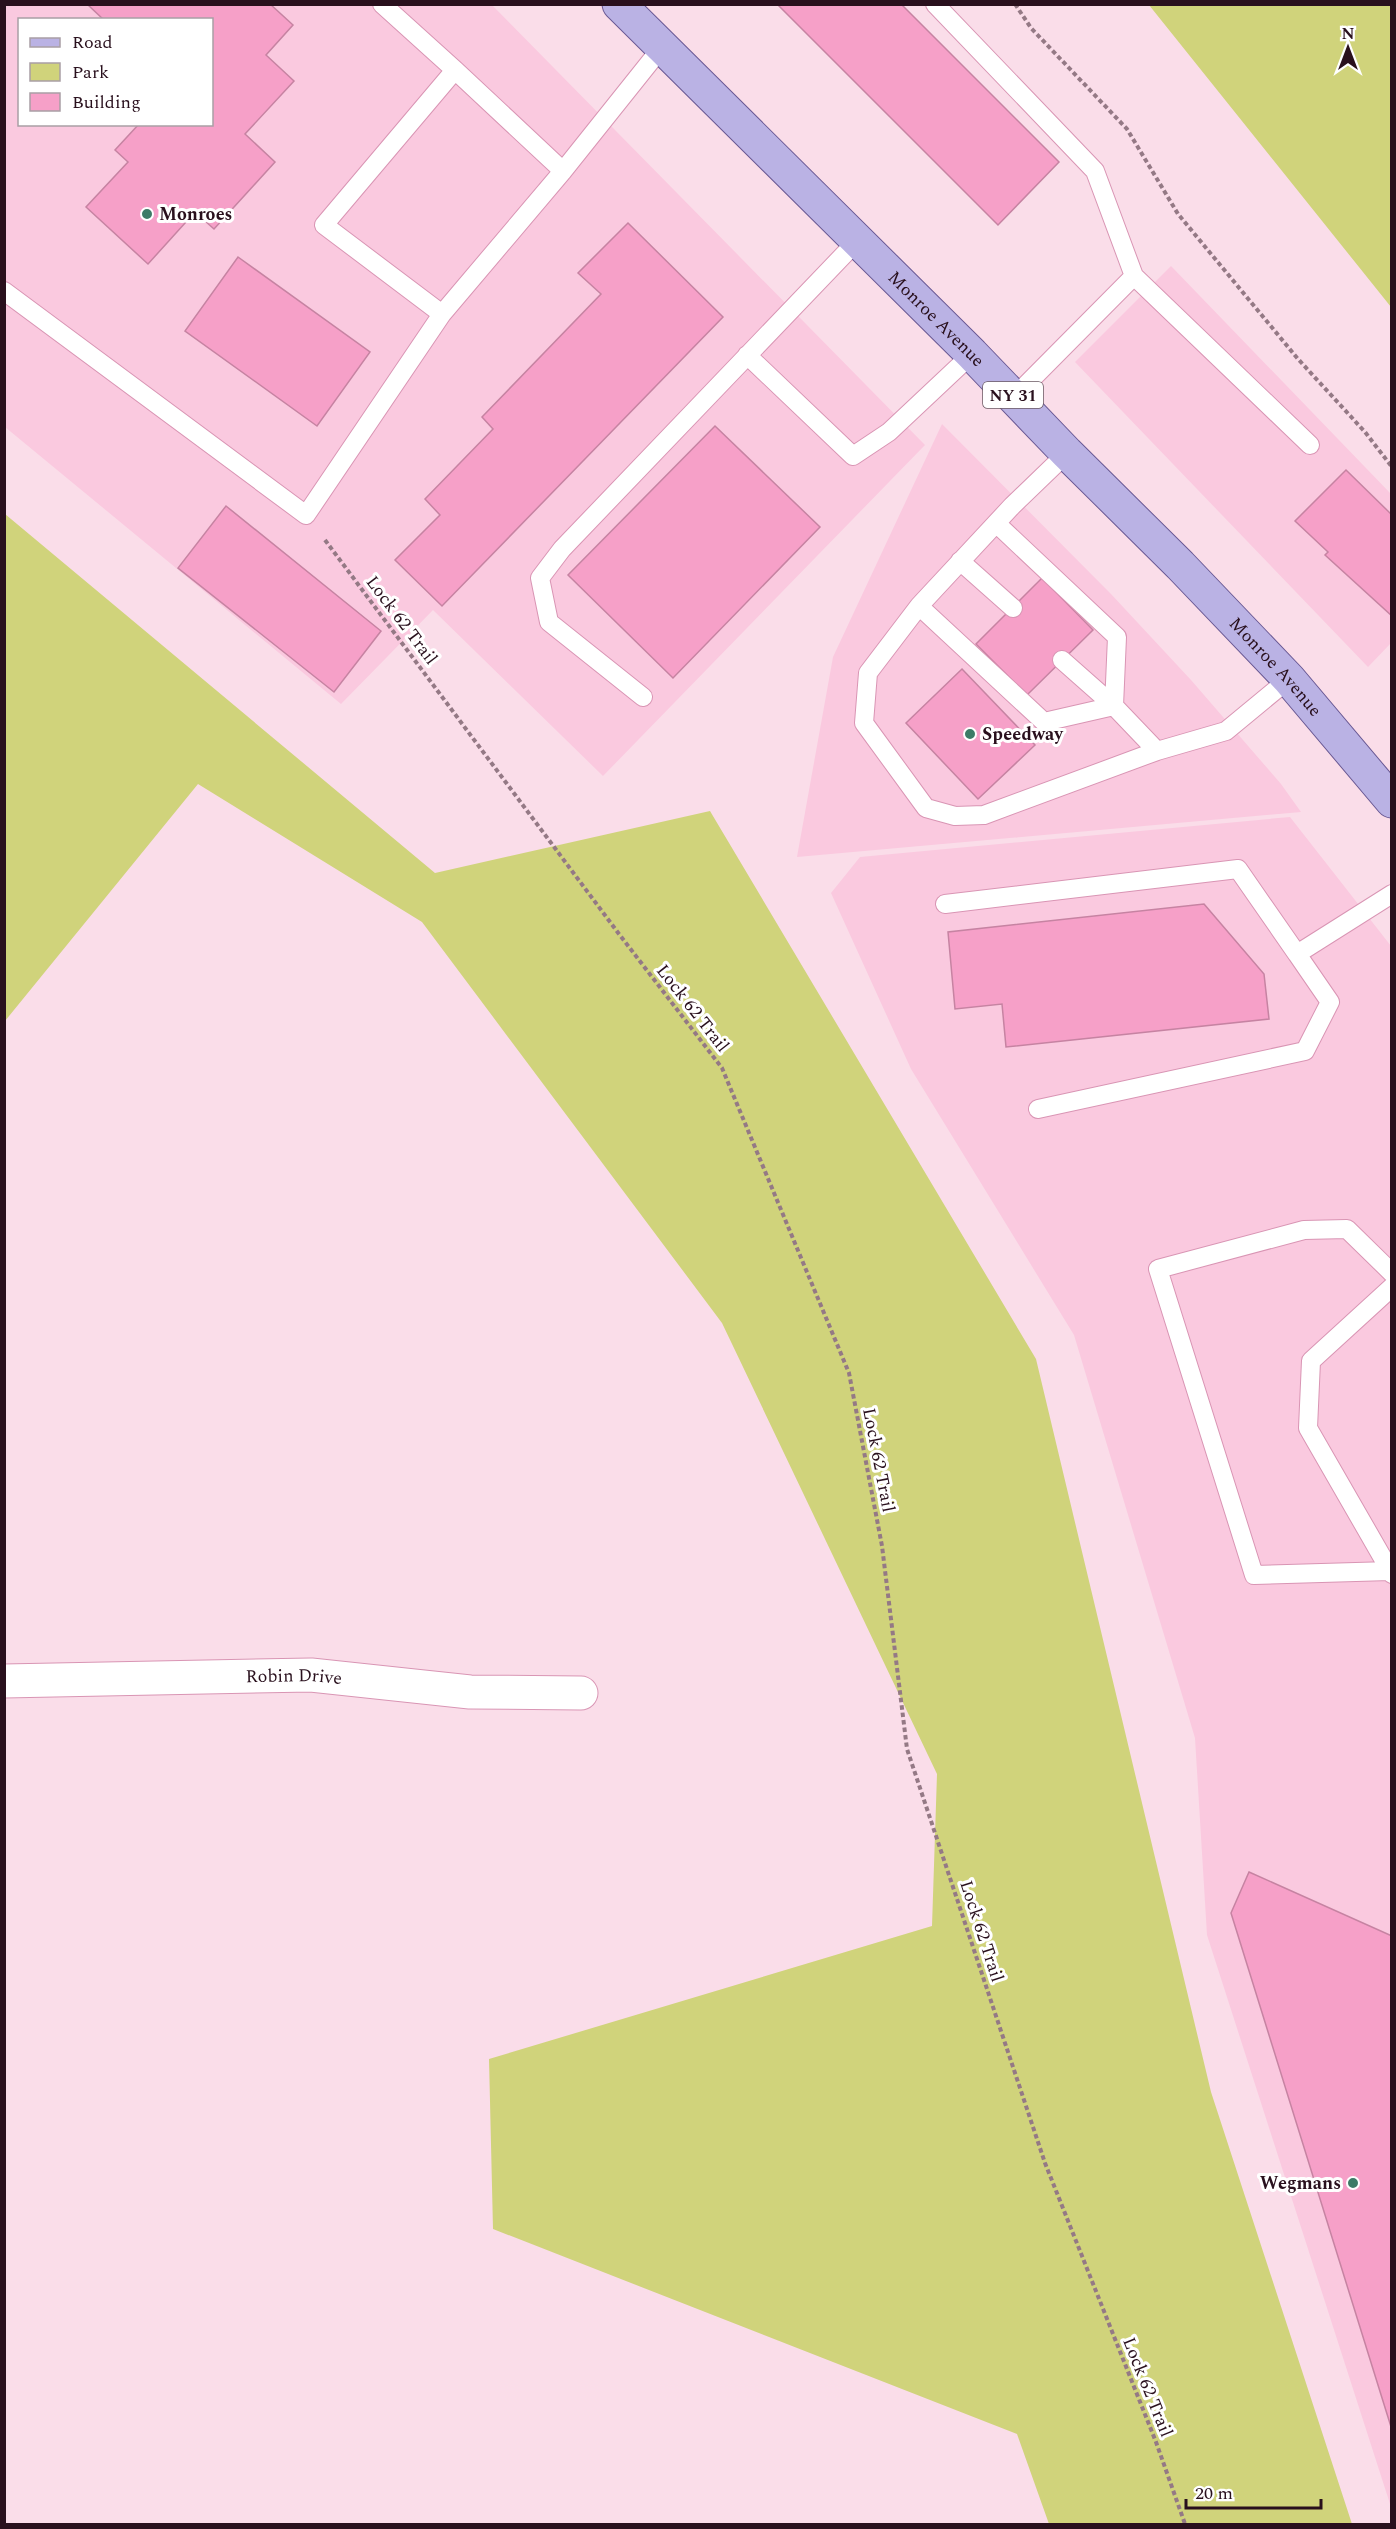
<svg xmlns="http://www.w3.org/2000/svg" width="1396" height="2529" font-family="Spectral,serif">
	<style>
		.built { fill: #fac9df; fill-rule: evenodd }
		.green { fill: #d0d37b }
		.building { fill: #f6a0c8; stroke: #c683a2; stroke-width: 1.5 }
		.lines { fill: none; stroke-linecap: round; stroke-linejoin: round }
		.lane-casing { stroke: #d995b4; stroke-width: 20 }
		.street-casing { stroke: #d995b4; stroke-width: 35 }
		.primary-casing { stroke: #695893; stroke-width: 35 }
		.path { stroke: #947985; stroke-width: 4; stroke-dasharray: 4.5 3; stroke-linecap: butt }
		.lane { stroke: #fff; stroke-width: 18 }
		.street { stroke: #fff; stroke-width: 33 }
		.primary { stroke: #bab2e4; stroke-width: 33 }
		.poi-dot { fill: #3d7b67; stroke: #fff; stroke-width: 2 }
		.labels { text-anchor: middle; stroke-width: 6; stroke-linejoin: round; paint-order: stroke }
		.shield { fill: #fff; stroke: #695861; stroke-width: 1.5 }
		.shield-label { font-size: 16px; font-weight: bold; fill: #29101d }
		.poi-label { font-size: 18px; font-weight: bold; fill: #29101d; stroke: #fff; text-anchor: start }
		.street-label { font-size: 18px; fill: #29101d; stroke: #fff }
	</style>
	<rect width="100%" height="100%" fill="#fadde9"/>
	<path class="built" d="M4,5H492L925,445L603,776L433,610L341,704L5,427ZM20,20H212V124H20Z
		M1171,266L1391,494V643L1368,667L1075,362Z
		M942,424L1111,594L1191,680L1281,784L1301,812L797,857L833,657Z
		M1290,817L1391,946V2507L1207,1935L1195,1738L1074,1335L911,1069L831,893L860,857Z"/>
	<path class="green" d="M1149,5H1391V307Z
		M5,514L435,873L710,811L1036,1359L1211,2092L1352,2524H1049L1017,2434L493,2229L489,2059L932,1926L937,1774L722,1323L422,922L198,784L5,1021Z"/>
	<path class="building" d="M87,4H270L293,25L266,55L294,81L245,134L275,162L214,229L195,212L148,264L86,207L128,162L115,150L139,124H212V20H104Z
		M777,4H901L1059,162L998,225Z
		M628,223L723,317L442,606L395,560L440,515L425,499L493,429L482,417L601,294L578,273Z
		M238,257L370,352L317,426L185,331Z
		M715,426L820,527L673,678L568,575Z
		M1346,470L1392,515V616L1325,555L1328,552L1295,521Z
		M226,506L381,631L334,692L178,568Z
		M1042,578L1093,630L1027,695L976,644Z
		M962,669L1035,745L978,799L906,723Z
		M1204,904L1264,974L1269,1019L1006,1047L1002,1004L955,1009L948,932Z
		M1249,1872L1392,1936V2430L1231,1913Z"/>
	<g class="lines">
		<defs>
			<path id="lane" d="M382,4L455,70L563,171
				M935,4L1095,171L1134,276L1014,397
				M1134,276L1310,445
				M4,291L306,515L442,314L563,171L662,47
				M442,314L324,225L455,70
				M747,355L853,456L889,432L972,354
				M1067,453L1012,506L919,606L1044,722L1114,706L1157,751
				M997,524L1117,637L1114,706L1062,660
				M960,561L1013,608
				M919,606L868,673L864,723L926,808L955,816L984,815L1157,751L1226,731L1289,679
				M643,697L549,622L540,578L562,549L858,240
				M945,904L1238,869L1297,954L1392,894
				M1038,1109L1305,1051L1330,1002L1297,954
				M1392,1287L1311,1361L1308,1428L1392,1574
				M1390,1571L1254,1575L1158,1269L1304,1230L1347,1229L1392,1273"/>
			<g id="street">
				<path id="s1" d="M4,1681L311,1675L470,1692L581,1693"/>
			</g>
			<g id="primary">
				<path id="s2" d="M619,4L972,354L1067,453L1180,565L1289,679L1392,801"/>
			</g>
		</defs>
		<use href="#lane" class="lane-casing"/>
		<use href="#street" class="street-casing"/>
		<use href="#primary" class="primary-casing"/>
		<path class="path" d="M1015,4L1031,28L1127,129L1178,214L1298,359L1365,432L1392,467
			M325,540L619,934L722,1068L849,1373L882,1546L907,1749L1045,2163L1156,2442L1185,2524"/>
		<use href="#lane" class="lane"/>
		<use href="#street" class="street"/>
		<use href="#primary" class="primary"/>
	</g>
	<g class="poi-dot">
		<circle cx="147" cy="214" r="6"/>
		<circle cx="970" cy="734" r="6"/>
		<circle cx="1353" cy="2183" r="6"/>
	</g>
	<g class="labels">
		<rect class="shield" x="983" y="382" width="60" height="26" rx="4.5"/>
		<g class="shield-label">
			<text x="1013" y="401">NY 31</text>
		</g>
		<g class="poi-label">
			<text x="159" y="220">Monroes</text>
			<text x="982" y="740">Speedway</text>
			<text x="1341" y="2189" text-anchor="end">Wegmans</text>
		</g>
		<g class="street-label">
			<text dy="6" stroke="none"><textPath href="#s2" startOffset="447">Monroe Avenue</textPath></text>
			<text transform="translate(402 620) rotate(53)" y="6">Lock 62 Trail</text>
			<text dy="6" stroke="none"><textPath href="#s2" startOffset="933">Monroe Avenue</textPath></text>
			<text transform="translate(693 1008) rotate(52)" y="6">Lock 62 Trail</text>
			<text transform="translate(879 1460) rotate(79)" y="6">Lock 62 Trail</text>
			<text dy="6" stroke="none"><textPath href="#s1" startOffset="290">Robin Drive</textPath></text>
			<text transform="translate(982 1931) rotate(72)" y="6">Lock 62 Trail</text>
			<text transform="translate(1148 2387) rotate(68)" y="6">Lock 62 Trail</text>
		</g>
	</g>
	<rect width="1396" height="2529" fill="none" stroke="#29101d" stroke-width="12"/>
	<rect x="18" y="18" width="195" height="108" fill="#ffffff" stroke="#a99fa5" stroke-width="1.5"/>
	<rect x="30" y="38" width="30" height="9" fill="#bab2e4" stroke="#a99fa5" stroke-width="1.5"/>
	<text x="72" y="48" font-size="18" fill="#29101d">Road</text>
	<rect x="30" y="63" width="30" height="18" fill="#d0d37b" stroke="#a99fa5" stroke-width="1.5"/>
	<text x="72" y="78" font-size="18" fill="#29101d">Park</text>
	<rect x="30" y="93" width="30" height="18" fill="#f6a0c8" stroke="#a99fa5" stroke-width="1.5"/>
	<text x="72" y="108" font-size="18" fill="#29101d">Building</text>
	<g transform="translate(1348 48)" stroke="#ffffff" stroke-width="4.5" paint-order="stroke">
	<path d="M0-4.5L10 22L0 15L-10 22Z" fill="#29101d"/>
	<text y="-9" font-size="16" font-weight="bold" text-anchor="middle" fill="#29101d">N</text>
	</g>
	<path d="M1186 2499v9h135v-9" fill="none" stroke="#29101d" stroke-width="3"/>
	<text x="1195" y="2499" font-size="18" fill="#29101d" stroke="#ffffff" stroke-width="4.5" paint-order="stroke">20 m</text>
</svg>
